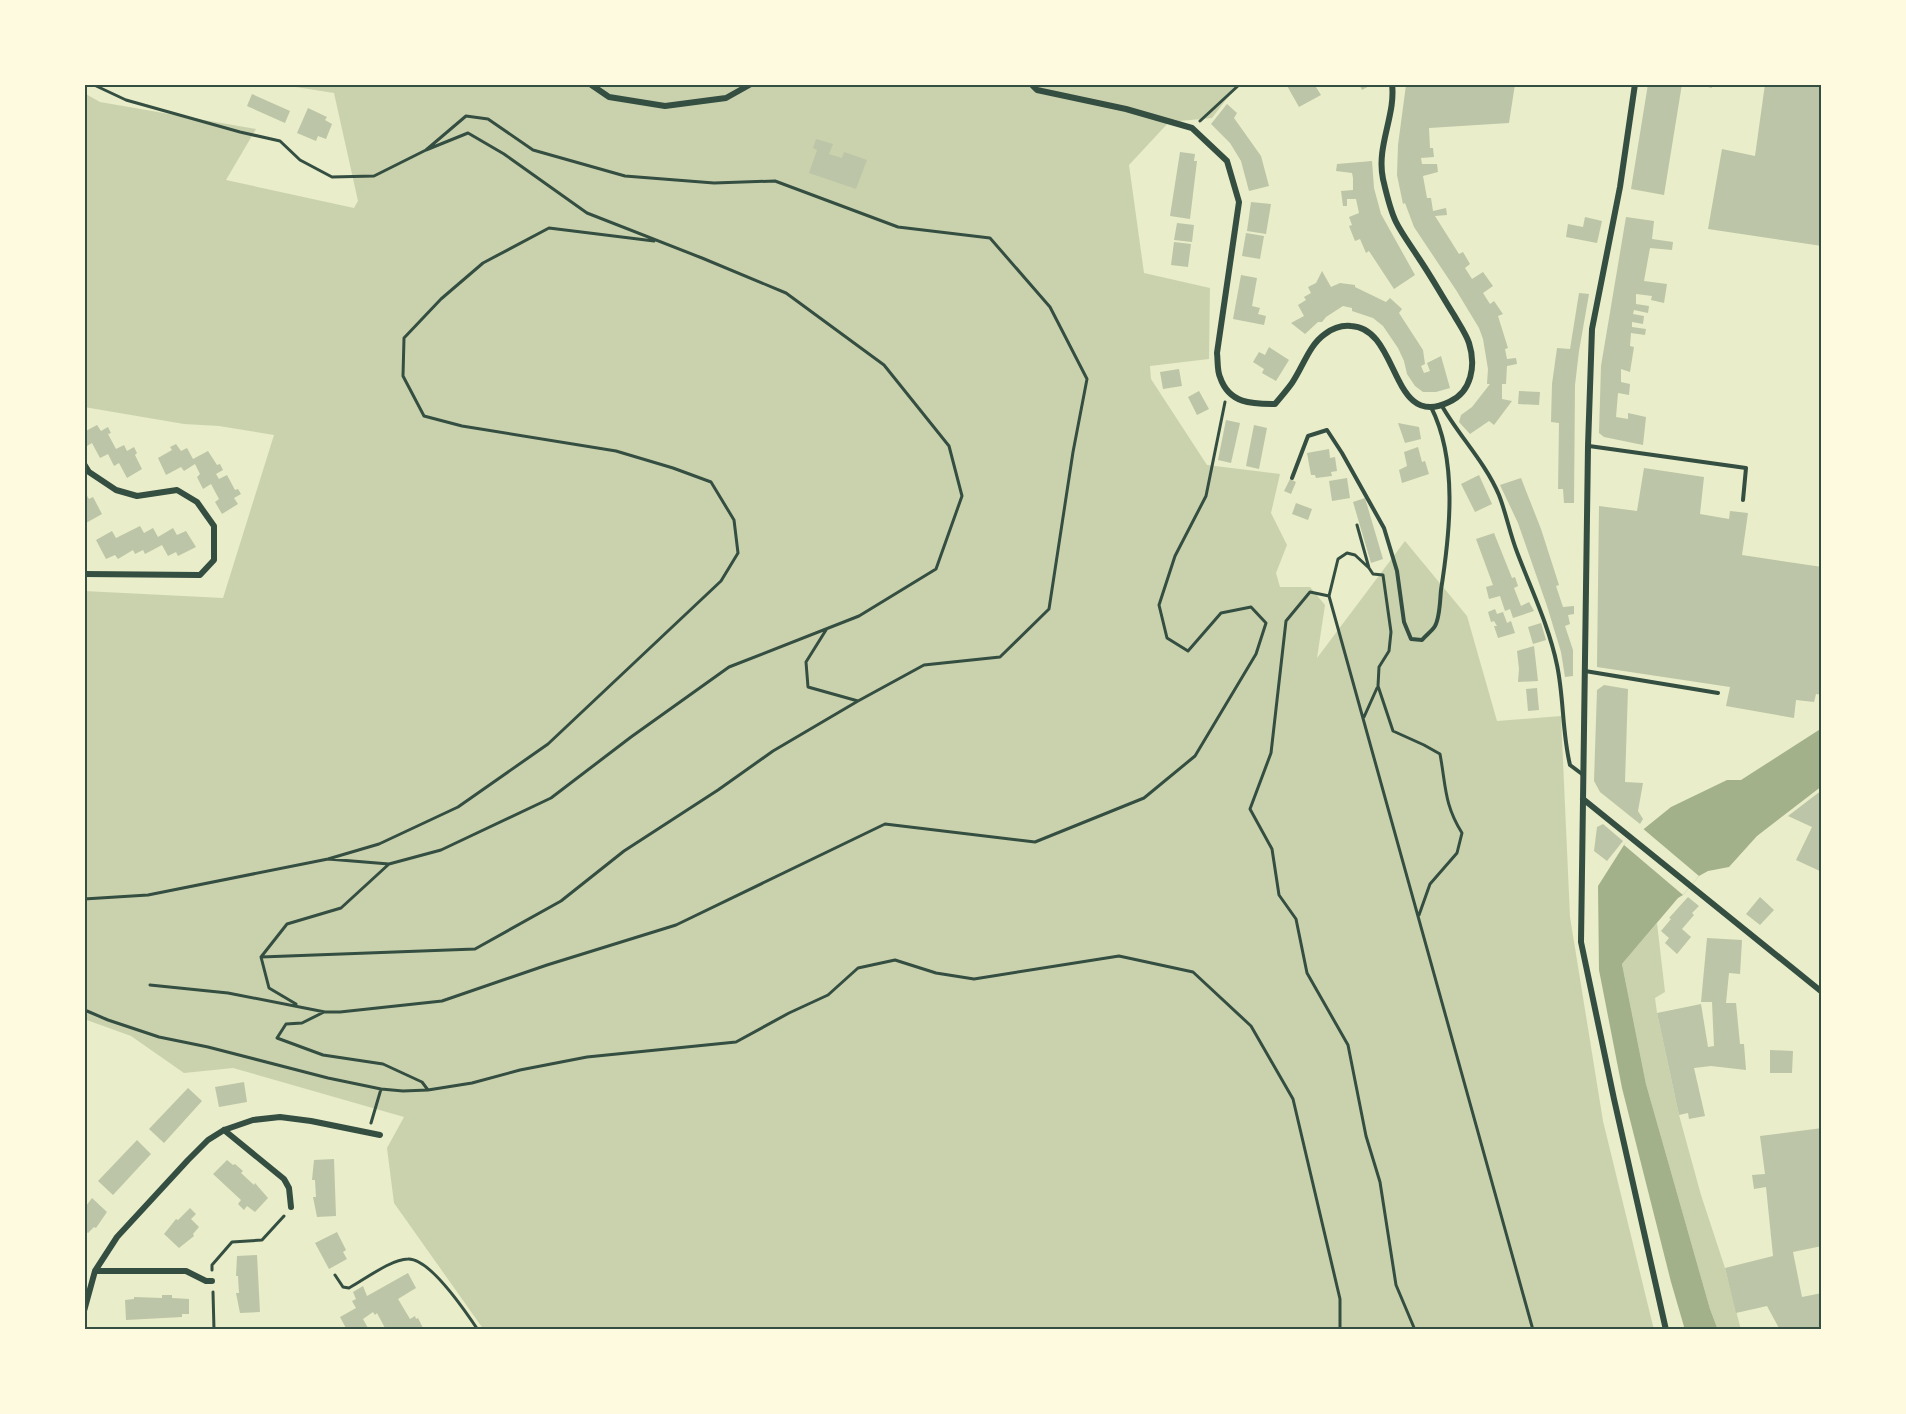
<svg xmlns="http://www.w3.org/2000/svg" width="1906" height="1414" font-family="'Work Sans',sans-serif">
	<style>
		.green { fill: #cad2ad }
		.water { fill: #a3b18a }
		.pier { fill: #e9edc9 }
		.building { fill: #bcc5a7 }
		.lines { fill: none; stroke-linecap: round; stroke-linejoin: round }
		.path { stroke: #344e41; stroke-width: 3 }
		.service { stroke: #344e41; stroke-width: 4 }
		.minor { stroke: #344e41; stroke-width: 6 }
		.neatline { fill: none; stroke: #344e41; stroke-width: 2 }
	</style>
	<rect width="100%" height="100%" fill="#e9edc9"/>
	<path class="green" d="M277,84H1238L1212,118L1169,122L1129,165L1144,273L1210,288L1209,359L1150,366L1151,379L1207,465L1280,474L1271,513L1287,545L1276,573L1280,587H1310L1325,605L1317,658L1405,541L1467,616L1497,721L1561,716L1570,917L1603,1121L1654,1330H484L394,1203L387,1148L404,1117L233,1068L184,1073L131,1036L84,1019V591L223,598L274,435L219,426L184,424L84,407V93L100,102L256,129L226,180L354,208L358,201L334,93Z
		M1657,923L1665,992L1655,998L1657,1013L1679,1115L1701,1195L1725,1268L1741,1330H1718L1710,1309L1646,1084L1622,964Z"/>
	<path class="water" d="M1822,728V786L1757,836L1729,867L1708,871L1699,876L1683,895L1678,898L1622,964L1646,1084L1710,1309L1718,1330H1685L1671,1282L1622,1088L1599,970L1598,886L1624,845L1671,807L1727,780H1741Z"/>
	<path class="pier" d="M1641,827L1699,876L1683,895L1624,845Z"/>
	<path class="building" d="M1286,84H1314L1321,95L1299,107Z
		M1359,84H1373L1362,90Z
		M1418,84H1515L1509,123L1429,128L1430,148H1433L1434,157L1421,158L1422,164H1437L1438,172L1423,176L1427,198H1431L1433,211L1446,208L1447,215L1435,216L1459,254L1463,252L1470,264L1465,268L1472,279L1483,272L1493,286L1483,293L1490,304L1494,301L1503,314L1498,316L1508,348L1505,349L1507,359L1516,358L1517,364L1507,366L1506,384H1502V399L1512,401L1494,425L1489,421L1470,434L1459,422L1461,415L1472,407L1490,384H1487L1488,369L1483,339L1479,328L1456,290L1414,227L1405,203L1403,204L1397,175L1398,145L1406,85Z
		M1648,84H1682L1664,195L1631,189Z
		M1696,84H1712V88Z
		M1765,84H1822V246L1708,229L1722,149L1755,156Z
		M252,94L290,111L285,123L247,106Z
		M1227,104L1237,113L1234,118L1261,156L1269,186L1249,191L1241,161L1230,143L1211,124Z
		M308,108L327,117L325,120L332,124L326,139L318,136L316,141L297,133Z
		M816,139L833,144L829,154L842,158L844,152L867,160L856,189L809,173L817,150L813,148Z
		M1180,152L1195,154L1194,161H1197L1190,219L1170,216Z
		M1372,161L1374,188L1381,214L1415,275L1394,289L1369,251L1366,253L1360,239L1355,241L1349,226L1352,225L1349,217L1359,213L1356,199H1347V206H1343L1341,191L1353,190V178L1352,173L1336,171L1337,164Z
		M1251,202L1271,204L1266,234L1247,231Z
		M1585,217L1602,221L1597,243L1566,237L1568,224L1583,227Z
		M1626,217L1654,221L1652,239L1673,242L1672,250L1650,248L1644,281L1667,284L1664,303L1651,300L1652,296L1636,294V304L1649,306L1648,313L1634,310L1633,314L1644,316L1643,324L1632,322V327L1646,329L1645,335L1631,333L1630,346L1634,347L1630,372L1621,369V382L1630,384L1629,395L1618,393L1616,417L1628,419V413L1646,417L1643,445L1604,437L1599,433L1601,366Z
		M1177,223L1194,225L1192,242L1174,240Z
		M1246,233L1264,236L1260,259L1242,256Z
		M1174,242L1191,244L1188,267L1171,265Z
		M1322,271L1331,287L1340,283L1355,285V287L1386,302L1390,298L1402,309L1399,313L1423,350L1425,364L1421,366L1424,373L1430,371L1427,363L1441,356L1450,388L1436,392H1423L1415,386L1407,374L1404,361L1398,348L1383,326L1373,318L1352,311V308L1343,306L1326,317L1322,322H1318L1305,334L1291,323L1304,316L1298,305L1306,300L1304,297L1311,293L1308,287L1316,283Z
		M1241,275L1257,278L1252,306L1260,308L1258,314L1266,316L1264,325L1233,319Z
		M1579,293L1589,294L1579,351L1575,385L1574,503H1564L1563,489H1558L1559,423L1551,422L1552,384L1557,348L1570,349Z
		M1269,347L1289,360L1276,381L1262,373L1264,369L1253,362L1259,352L1265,355Z
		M1179,369L1182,386L1163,389L1160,372Z
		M1199,391L1209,409L1197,415L1188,397Z
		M1519,391L1540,392L1539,405L1518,404Z
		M1226,420L1240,423L1231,463L1218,460Z
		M1398,423L1419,427L1421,439L1405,443Z
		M97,425L101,431L108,427L111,433L108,434L116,449L124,445L127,451L134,447L137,453L135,455L142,469L127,478L119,463L114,466L108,454L100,458L92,443L87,446L84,440V432Z
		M1254,425L1267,428L1259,469L1246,466Z
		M176,444L181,451L187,448L193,459L208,451L217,465L220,464L223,470L216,474L219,479L227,475L235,490L238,489L241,494L234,498L238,504L222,514L215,502L219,499L211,484L203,489L197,477L200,474L195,464L184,471L181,467L166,475L158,458L172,450L170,447Z
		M1418,447L1422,462L1425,461L1429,474L1402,483L1399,470L1407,466L1404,452Z
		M1329,449L1330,458L1335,457L1337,471L1331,472L1332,476L1316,478L1315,475H1311L1307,453Z
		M1644,468L1704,477L1700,514L1729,519L1730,511L1748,513L1742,555L1822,567V695L1816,694L1814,702L1796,700L1794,718L1726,706L1730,687L1597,667L1599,506L1637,511Z
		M1479,475L1492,504L1475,512L1461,484Z
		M1347,478L1350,498L1332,501L1329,481Z
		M1521,478L1541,529L1559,585L1556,586L1563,607L1574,606V614L1568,615L1570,624L1565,626L1573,650V676L1565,677L1561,652L1547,606L1518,523L1500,485Z
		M1290,479L1296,482L1291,494L1284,491Z
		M84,491L89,499L93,497L102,514L86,523L84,518Z
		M1365,498L1383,559L1371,563L1353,502Z
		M1296,503L1312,509L1308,520L1292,514Z
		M140,526L144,533L153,528L158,537L173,528L177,535L186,531L196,547L178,556L176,552L168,556L162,545L145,554L143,550L135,554L133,550L118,559L115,555L106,559L96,540L112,531L116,538Z
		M1494,533L1512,578L1515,577L1518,586L1514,588L1521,606L1529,602L1534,611L1513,618L1510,609L1505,611L1500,596L1489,599L1486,587L1493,585L1476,539Z
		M1495,609L1497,614L1503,612L1507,623L1511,621L1515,633L1498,638L1494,626H1497L1494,621L1491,622L1488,612Z
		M1541,623L1546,640L1533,644L1528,627Z
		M1534,646L1538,681L1518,682L1519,669L1517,651Z
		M1604,685L1628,689L1625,782L1643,783L1638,811L1643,819L1640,824L1600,792L1594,781L1597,690Z
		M1537,688L1539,710L1528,711L1526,689Z
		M1822,790V872L1796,860L1812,827L1788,816Z
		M1603,824L1623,841L1607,861L1594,851L1597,827Z
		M1688,897L1699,906L1692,913L1694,915L1682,929L1691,937L1677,954L1665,943L1669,938L1661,931L1671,919L1669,918Z
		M1760,897L1774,910L1760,925L1746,914Z
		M1707,938L1742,940L1740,974L1729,973L1726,1003H1736L1740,1044H1744L1746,1070L1711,1066L1694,1068L1705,1116L1689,1119L1688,1113L1679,1115L1657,1013L1701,1004L1708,1047L1714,1046L1712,1002H1701Z
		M1770,1050L1793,1051L1792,1073H1770Z
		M244,1082L247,1102L219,1107L215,1087Z
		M188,1088L202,1101L164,1143L149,1129Z
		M1822,1128V1246L1793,1252L1802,1297L1822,1293V1330L1791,1328L1780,1330L1767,1306L1736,1313L1725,1268L1773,1256L1766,1187L1754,1189L1752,1175L1765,1174L1760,1136Z
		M137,1140L151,1154L113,1195L98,1181Z
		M334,1159L336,1216L317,1217L313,1197H316L315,1180H312L314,1160Z
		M227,1160L233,1165L235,1164L243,1171L241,1173L254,1185L255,1183L268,1198L255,1212L247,1206L244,1210L238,1204L241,1200L213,1174Z
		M92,1198L107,1212L96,1228L94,1227L88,1233L84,1230V1203L86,1206Z
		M190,1208L196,1214L191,1219L199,1227L193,1234L194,1236L179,1248L164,1234L176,1219L178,1220Z
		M337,1232L346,1250L343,1252L347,1259L329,1269L315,1243Z
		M257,1255L260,1312L240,1313L236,1293H239L238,1276H236L237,1256Z
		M408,1273L416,1288L398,1299L410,1319L415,1316L416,1319L418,1318L424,1330H386L377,1313L375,1315L373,1312L363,1319L369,1330H347L340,1317L356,1308L352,1301L356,1299L353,1292L363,1286L367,1296Z
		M162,1295H172V1298L189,1299V1314H182V1317L126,1320L125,1300L134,1299V1297L162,1298Z"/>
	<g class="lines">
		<path class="path" d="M92,84L126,100L240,132L280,141L300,160L332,177L374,176L426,150L468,133L504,154L587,213L702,258L786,293L884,365L949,446L962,496L936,569L859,616L729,667L631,737L551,798L441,850L389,864L328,859
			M1200,121L1240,84
			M1357,525L1369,568L1373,574L1383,575L1391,632L1389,651L1379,667L1378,686L1393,731L1424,745L1440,754C1446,786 1444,804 1462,833L1457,853L1430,884L1419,915
			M1369,568L1355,555L1347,553L1338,559L1329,596L1533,1330
			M1329,596L1310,592L1286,621L1271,753L1250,809L1272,849L1279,895L1296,919L1307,973L1348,1045L1366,1136L1380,1182L1396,1285L1415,1330
			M826,630L806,662L808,687L858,701
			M1364,717L1377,688
			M84,899L148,895L328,859L379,844L458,807L548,744L721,581L738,553L734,520L711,482L673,468L616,451L462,426L424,416L403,376L404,338L441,299L483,263L549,228L654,241
			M261,957L475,949L561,901L624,851L718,790L773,751L858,701L924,665L1000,657L1049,609L1073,452L1087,379L1050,307L990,238L898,227L775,181L714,183L625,176L533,150L488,119L466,116L426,150
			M150,985L228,993L325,1012H340L442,1001L547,965L676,925L885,824L1035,842L1144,798L1195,756L1256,654L1266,623L1251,607L1221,613L1188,651L1167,638L1159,605L1175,556L1206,496L1225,402
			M296,1004L269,988L261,957L287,924L341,908L389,864
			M87,1011L108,1020L159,1037L208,1047L328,1078L381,1089L403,1091L428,1090L472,1083L520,1070L587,1057L736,1042L789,1013L828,995L858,968L895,960L936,973L974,979L1119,956L1193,972L1251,1026L1293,1099L1340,1299V1330
			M324,1012L302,1023L286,1024L277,1038L323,1055L383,1064L422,1082L428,1090
			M371,1123L381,1089
			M212,1270V1265L232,1242L262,1240L284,1216
			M335,1275L343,1287L349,1288C364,1280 391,1259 408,1259C430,1258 466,1312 478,1330
			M213,1292L214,1330"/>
		<path class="service" d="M1442,406C1459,436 1485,462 1499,495C1506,513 1510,534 1517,552C1531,589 1549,626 1557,665C1564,698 1562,732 1570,765L1582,774
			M1589,446L1746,468L1743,500
			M1292,478L1308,436L1327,430L1342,453L1384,528L1397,571L1404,622L1411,639L1422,640C1426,635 1432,631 1435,626C1440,617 1440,600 1441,590C1450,533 1458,460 1431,407
			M1585,671L1718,693"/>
		<path class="minor" d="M590,84L609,97L665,106L726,98L751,84
			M1031,84L1037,90L1126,109L1192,128L1227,161L1239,202L1217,353C1218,361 1217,371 1220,377C1229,404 1252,404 1275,404C1281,397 1287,390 1292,383C1303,367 1309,345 1325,334C1333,328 1341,325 1351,326C1400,328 1390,431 1449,402C1472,392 1476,365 1469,343C1466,334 1459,324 1454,315C1442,296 1431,276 1418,257C1411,246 1402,234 1396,222C1390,210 1386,192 1383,179C1376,146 1396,115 1392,84
			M1635,84L1620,187L1592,329L1588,446L1581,942L1614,1099L1666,1330
			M84,464L89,472L116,490L137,496L177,490L197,502L214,526V560L200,575L84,574
			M1583,799L1822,992
			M224,1130L284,1179L289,1188L291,1207
			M95,1271H186L206,1281H212
			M84,1311L95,1271L117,1237L188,1160L208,1140L224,1130L253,1120L280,1117L311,1121L380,1135"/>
	</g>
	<rect width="1906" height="1414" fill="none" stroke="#fefae0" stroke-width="171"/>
	<rect x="86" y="86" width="1734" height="1242" class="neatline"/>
</svg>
